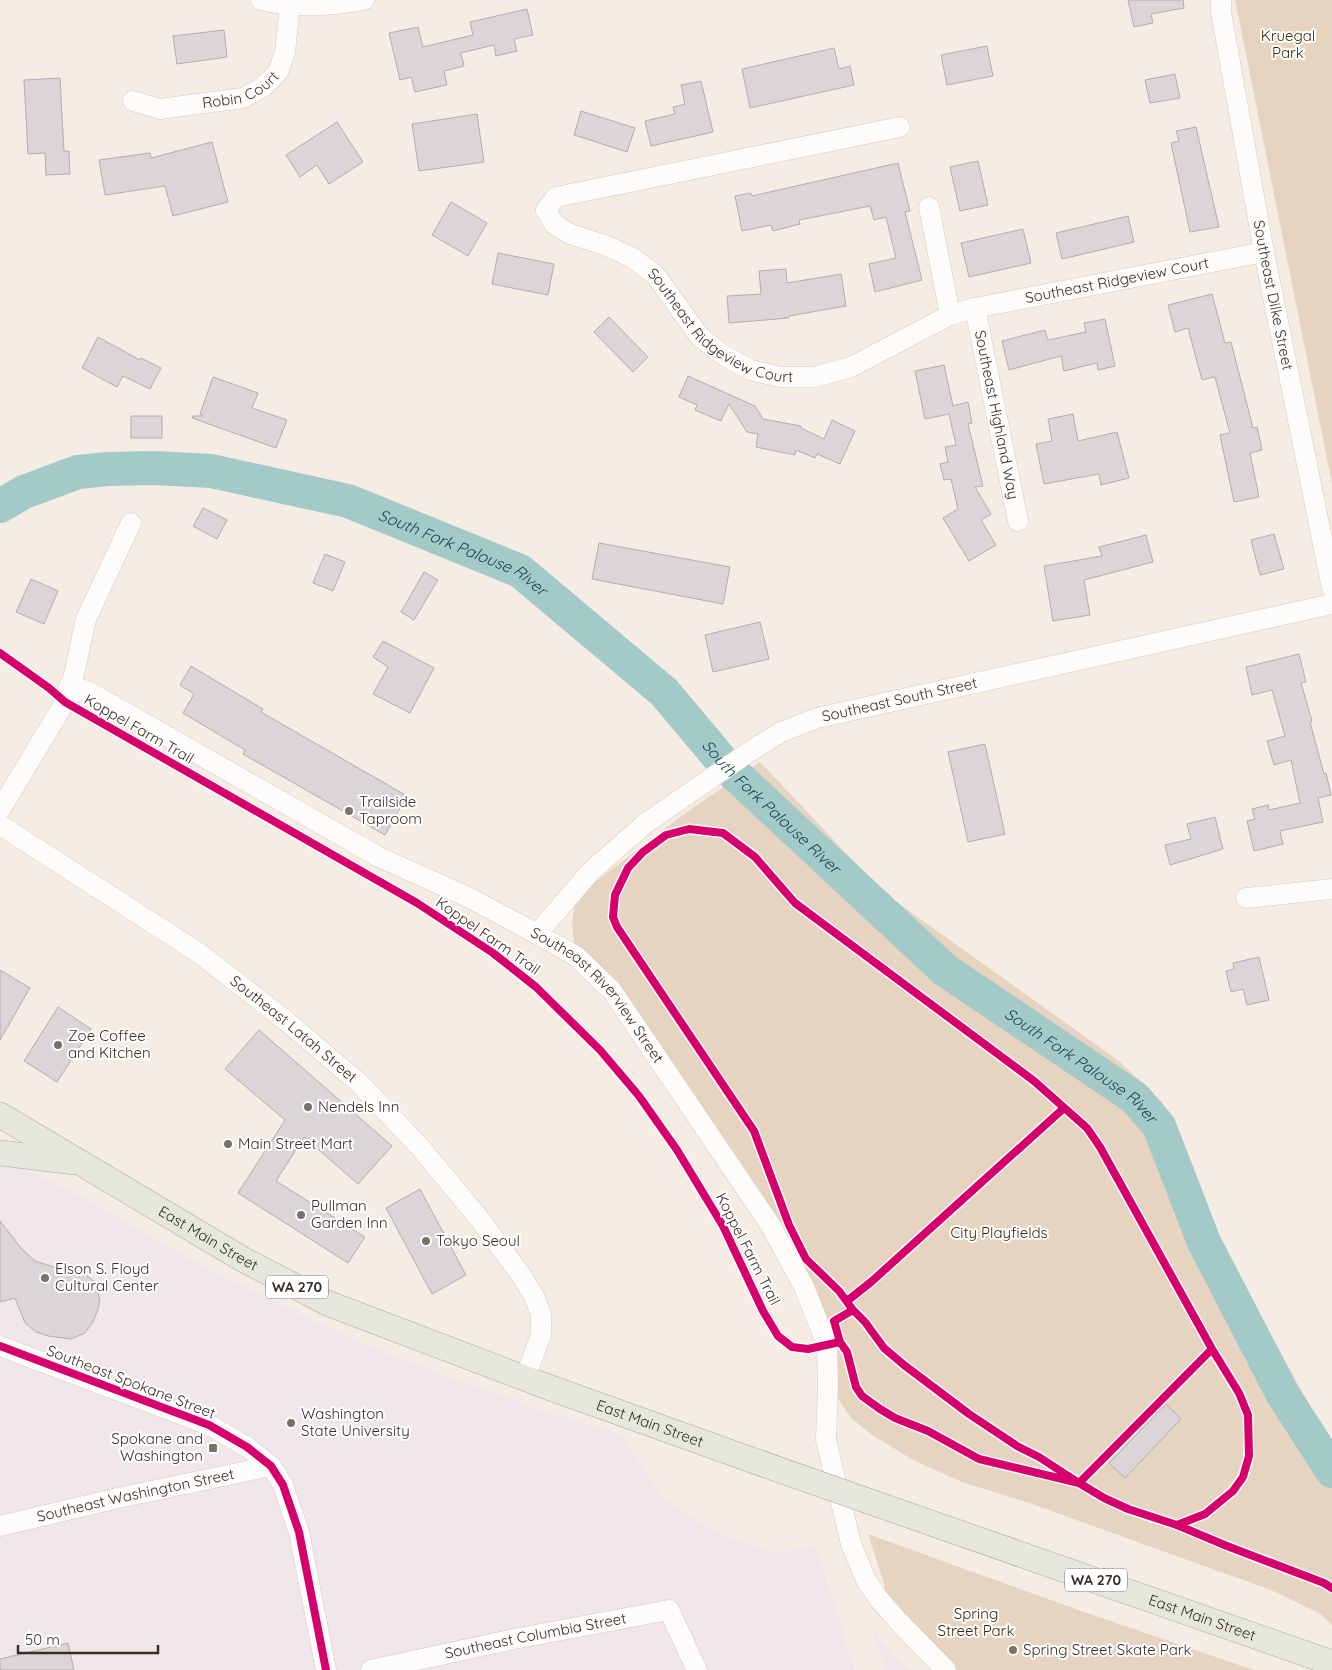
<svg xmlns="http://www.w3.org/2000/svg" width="1332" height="1670" font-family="Quicksand,sans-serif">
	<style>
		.education { fill: #f1e6ec }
		.park { fill: #e6d4c1 }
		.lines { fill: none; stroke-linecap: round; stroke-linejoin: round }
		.river { stroke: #a3c9c9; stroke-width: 34 }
		.building { fill: #dbd5da; stroke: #b2adaf }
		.minor-casing { stroke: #d4cac1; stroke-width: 21 }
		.major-casing { stroke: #a9aa98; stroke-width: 26 }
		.minor { stroke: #fefcfb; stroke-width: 20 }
		.major { stroke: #e6e8de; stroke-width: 25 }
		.major-bridge-casing { stroke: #a9aa98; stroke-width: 26; stroke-linecap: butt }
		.major-bridge { stroke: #e6e8de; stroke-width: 25 }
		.cycleway-casing { stroke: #fff; stroke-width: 11 }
		.cycleway { stroke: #d6006c; stroke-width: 8 }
		.poi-dot { fill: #7a7167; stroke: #fff; stroke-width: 2 }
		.labels { text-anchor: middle; stroke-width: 4; stroke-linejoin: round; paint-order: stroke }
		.shield { fill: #fff; stroke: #746d66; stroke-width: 1 }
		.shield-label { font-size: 14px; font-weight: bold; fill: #382e24 }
		.park-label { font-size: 15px; fill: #3c2509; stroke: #fff }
		.street-label { font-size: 15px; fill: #382e24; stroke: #fff }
		.poi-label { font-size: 15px; fill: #382e24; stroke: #fff; text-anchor: start }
		.water-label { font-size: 16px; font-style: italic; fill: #16494c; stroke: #fff }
	</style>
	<rect width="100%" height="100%" fill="#f5ede4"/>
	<path class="education" d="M0,1154L18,1165L93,1203L204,1267L344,1335L391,1355L443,1375L544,1411L621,1435L663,1498L698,1522L721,1534L779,1553L815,1546L855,1670H0Z
		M872,1630L893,1656L909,1670H885Z"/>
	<path class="park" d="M1235,0H1332V484Z
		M760,762L884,893L1119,1061L1163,1103L1210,1221L1308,1403L1332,1443V1625L1321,1614L1271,1590L1029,1503L962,1482L913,1460L872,1435L851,1418L828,1384L804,1287L576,956L572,926L574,907L595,882L687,812Z
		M868,1534L1084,1612L1254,1670H957L880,1591L885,1586Z"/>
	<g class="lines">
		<path class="river" id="s1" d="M0,506L24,492L78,472L108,469L155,468L211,471L348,501L520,571L664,692L727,767L945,970L1135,1098L1159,1126L1204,1242L1282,1393L1332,1471"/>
	</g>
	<path class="building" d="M1128,0H1183L1184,8L1151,14L1153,23L1134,27Z
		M527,9L533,35L514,39L517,51L496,56L494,45L461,53L464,66L444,71L447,85L415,92L411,77L400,80L389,33L418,27L423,47L473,35L470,22Z
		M224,30L227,57L177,64L173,36Z
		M987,46L993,76L947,85L941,55Z
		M834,48L839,69L850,66L854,85L750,108L742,69Z
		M1175,74L1180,98L1150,103L1145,80Z
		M60,78L64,151H69L70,174L46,175L45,153L28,154L24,80Z
		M701,81L713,132L651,146L645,121L675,114L673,107L685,104L681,85Z
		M581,111L635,128L627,152L574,135Z
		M477,114L484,162L419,171L412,124Z
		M337,122L363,162L329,184L317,165L300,177L286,155Z
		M1196,127L1219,227L1190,232L1171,143L1179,141L1176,131Z
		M212,142L228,202L173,216L165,186L105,195L99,160L150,153L151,158Z
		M978,161L988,205L960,211L950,167Z
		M898,163L910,211L905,212L922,280L875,292L869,264L896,258L886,217L874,220L870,206L799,220L800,224L773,231L771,225L742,231L735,196L751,193L752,196Z
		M451,202L487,223L468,256L432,235Z
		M1128,216L1134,242L1062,259L1056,233Z
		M1023,229L1031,263L969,277L961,243Z
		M498,253L554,264L548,295L492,284Z
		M786,269L787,283L841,274L846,306L789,316V318L729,323L727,296L761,294L759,271Z
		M1212,294L1225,343L1231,342L1253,428L1257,427L1262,450L1250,453L1259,497L1234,502L1220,435L1230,433L1215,377L1202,380L1188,328L1175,332L1168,305Z
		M609,317L648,357L633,372L594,332Z
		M1105,319L1115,366L1098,370L1097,363L1064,371L1061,356L1009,370L1002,341L1045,330L1048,340L1086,332L1084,323Z
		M98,337L140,360L141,358L161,368L150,389L123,376L117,387L82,368Z
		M944,365L953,406L968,402L972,423L968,424L983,486L975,487L991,514L981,520L996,545L969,561L943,518L958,509L951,479L944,480L940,464L948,462L945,447L956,445L949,414L925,419L915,371Z
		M688,376L755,406L763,419L801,426V428L824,439L832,420L855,431L840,464L817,454L815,458L796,450L795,455L756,447L758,434L747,432L729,404L721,421L695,410L697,405L679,397Z
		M213,377L258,393L252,408L287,420L276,448L192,418L193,416H203L200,414Z
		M1073,414L1078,441L1117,432L1129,478L1101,485L1099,474L1044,484L1036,444L1052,441L1048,419Z
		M131,416H162V438H131Z
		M203,508L227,520L217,539L193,526Z
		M1274,534L1284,569L1260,575L1251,540Z
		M1146,535L1153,562L1084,580L1090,615L1053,621L1044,566L1102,556L1099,547Z
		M599,543L730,567L723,604L592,579Z
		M325,554L345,562L333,591L313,583Z
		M424,572L438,580L414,620L401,612Z
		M31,579L58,591L44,624L16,612Z
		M760,622L769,659L713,672L705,635Z
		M383,641L434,668L410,713L373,694L388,667L373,657Z
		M1299,654L1306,682L1301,683L1312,721L1310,722L1324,774L1326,773L1331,795L1318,798L1323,822L1280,831L1283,844L1254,851L1247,821L1255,819L1252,809L1268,805L1269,810L1300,803L1291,760L1274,765L1267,741L1285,736L1272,690L1252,695L1246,667Z
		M191,666L263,709L261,712L407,796L385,835L243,754L245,750L183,713L194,694L180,685Z
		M985,744L1005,834L968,842L948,752Z
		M1215,817L1223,849L1170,865L1165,845L1191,839L1187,824Z
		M1259,957L1269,1000L1247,1005L1243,989L1231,992L1226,971L1234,969L1233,963Z
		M0,970L30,988L0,1040Z
		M58,1007L91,1029L57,1082L24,1061Z
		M259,1030L392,1146L358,1184L304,1137L276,1181L365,1237L348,1263L238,1193L285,1120L225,1069Z
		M420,1189L466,1275L432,1294L386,1208Z
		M0,1221L21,1248L35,1261L57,1268L86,1275L95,1282L100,1300L98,1309L93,1322L85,1333L71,1339L48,1336L36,1332L25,1323L15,1298L0,1302Z
		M1166,1404L1181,1419L1125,1478L1109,1463Z
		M68,1643L74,1670H0V1659Z"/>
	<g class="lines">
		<defs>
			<g id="minor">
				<path d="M261,0C294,8 331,6 364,0"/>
				<path id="s2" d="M1221,0V12L1264,252L1332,588"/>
				<path id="s3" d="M133,101L160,109L243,98L263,87L278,72L285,52L290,5"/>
				<path id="s4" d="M900,127L556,197L546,210L554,224L570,234L605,245L633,258L656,276L700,337L722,354L750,370L781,377H815L851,367L950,315L975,308L1264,252"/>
				<path d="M929,207L950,315"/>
				<path id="s5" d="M975,308L1018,521"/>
				<path id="s6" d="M65,702L75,691L84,690L93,694L379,857L470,898L537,934L576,956L612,991L771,1226L804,1287L827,1345L828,1384L826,1440L851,1544L866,1580L878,1598L899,1622L946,1670"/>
				<path d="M0,810L65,702L68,688L73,679L86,619L131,523"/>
				<path id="s7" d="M0,825L199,953L286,1021L359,1083L419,1146L478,1217L521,1275L534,1296L541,1314V1335L525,1378"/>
				<path d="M1246,898L1332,889"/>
				<path id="s8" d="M537,934L590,872L646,823L749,752L781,732L817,718L1332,604"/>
				<path d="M0,1346L209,1425L247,1447L271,1466L283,1485L299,1532L326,1670"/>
				<path id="s9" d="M0,1526L118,1498L271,1466"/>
				<path id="s10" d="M371,1670L514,1639L669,1610L697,1670"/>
			</g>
			<g id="major">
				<path id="s11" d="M0,1115L244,1260L327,1303L548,1387L746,1458"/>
				<path d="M0,1153L74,1162"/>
				<path id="s12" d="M868,1501L1332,1663"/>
			</g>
		</defs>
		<use href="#minor" class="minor-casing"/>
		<use href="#major" class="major-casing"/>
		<use href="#minor" class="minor"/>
		<use href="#major" class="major"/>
		<defs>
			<path id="major-bridge" d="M746,1458L868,1501"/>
		</defs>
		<use href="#major-bridge" class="major-bridge-casing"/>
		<use href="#major-bridge" class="major-bridge"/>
		<defs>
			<path id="cycleway" d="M0,653L49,688L65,702L417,903L493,953L536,987L600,1050L639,1096L677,1150L723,1226L763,1311L778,1336L792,1347L808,1349L840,1342
				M847,1301L871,1282L1064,1108
				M853,1310L834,1321L840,1342L847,1352L856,1387L862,1396L880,1409L895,1418L928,1431L979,1459L1079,1483L1104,1498L1128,1509L1177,1525L1227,1546L1324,1583L1332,1588
				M0,1346L209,1425L247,1447L271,1466L283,1485L299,1532L326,1670
				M1177,1525L1205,1514L1233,1491L1243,1477L1249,1456L1248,1415L1239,1393L1212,1349L1100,1147L1087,1128L1034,1081L795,903L755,857L723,833L689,829L666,835L643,852L628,868L615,895L613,917L617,927L754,1131L789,1225L806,1259L839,1291L853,1310L865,1322L884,1348L904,1365L969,1414L1017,1446L1039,1457L1079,1483L1212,1349"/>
		</defs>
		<use href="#cycleway" class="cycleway-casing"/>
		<use href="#cycleway" class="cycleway"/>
	</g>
	<g class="poi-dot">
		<circle cx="349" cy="811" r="5"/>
		<circle cx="58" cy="1045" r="5"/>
		<circle cx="308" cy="1107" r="5"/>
		<circle cx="228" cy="1144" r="5"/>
		<circle cx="301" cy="1215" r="5"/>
		<circle cx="426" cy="1241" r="5"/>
		<circle cx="45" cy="1278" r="5"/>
		<circle cx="291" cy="1423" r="5"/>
		<rect x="208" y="1443" width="10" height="10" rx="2.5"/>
		<circle cx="1013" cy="1650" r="5"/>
	</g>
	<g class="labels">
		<g class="shield">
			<rect x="266" y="1275.5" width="62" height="23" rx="4"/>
			<rect x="1065" y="1568.5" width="62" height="23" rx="4"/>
		</g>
		<g class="shield-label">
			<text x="297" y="1292">WA 270</text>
			<text x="1096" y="1585">WA 270</text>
		</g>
		<g class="park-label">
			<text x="1288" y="41">Kruegal<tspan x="1288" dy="17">Park</tspan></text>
			<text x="999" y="1238">City Playfields</text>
			<text x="976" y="1619">Spring<tspan x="976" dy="17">Street Park</tspan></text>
		</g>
		<g class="street-label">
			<text dy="5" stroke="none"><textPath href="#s3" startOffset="112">Robin Court</textPath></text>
			<text dy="5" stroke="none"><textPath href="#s4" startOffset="1020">Southeast Ridgeview Court</textPath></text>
			<text dy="5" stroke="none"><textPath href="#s2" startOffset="300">Southeast Dilke Street</textPath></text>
			<text dy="5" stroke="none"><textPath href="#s4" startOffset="585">Southeast Ridgeview Court</textPath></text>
			<text dy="5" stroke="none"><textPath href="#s5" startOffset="109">Southeast Highland Way</textPath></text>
			<text dy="5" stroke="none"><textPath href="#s8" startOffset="442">Southeast South Street</textPath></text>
			<text transform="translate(139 729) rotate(30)" y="5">Koppel Farm Trail</text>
			<text transform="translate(488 936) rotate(35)" y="5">Koppel Farm Trail</text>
			<text dy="5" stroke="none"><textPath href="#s6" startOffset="626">Southeast Riverview Street</textPath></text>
			<text dy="5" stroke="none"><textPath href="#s7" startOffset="358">Southeast Latah Street</textPath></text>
			<text dy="5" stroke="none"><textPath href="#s11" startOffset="242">East Main Street</textPath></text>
			<text transform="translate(748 1249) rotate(63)" y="5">Koppel Farm Trail</text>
			<text transform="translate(131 1382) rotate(21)" y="5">Southeast Spokane Street</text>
			<text dy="5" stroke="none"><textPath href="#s11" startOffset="722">East Main Street</textPath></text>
			<text dy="5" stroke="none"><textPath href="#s9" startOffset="139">Southeast Washington Street</textPath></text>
			<text dy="5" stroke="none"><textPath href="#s12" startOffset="354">East Main Street</textPath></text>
			<text dy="5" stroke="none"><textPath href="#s10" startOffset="168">Southeast Columbia Street</textPath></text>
		</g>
		<g class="poi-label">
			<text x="359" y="807">Trailside<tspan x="359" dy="17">Taproom</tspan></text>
			<text x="68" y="1041">Zoe Coffee<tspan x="68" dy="17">and Kitchen</tspan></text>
			<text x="318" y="1112">Nendels Inn</text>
			<text x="238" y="1149">Main Street Mart</text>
			<text x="311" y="1211">Pullman<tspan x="311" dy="17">Garden Inn</tspan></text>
			<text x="436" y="1246">Tokyo Seoul</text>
			<text x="55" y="1274">Elson S. Floyd<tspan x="55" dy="17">Cultural Center</tspan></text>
			<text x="301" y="1419">Washington<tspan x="301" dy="17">State University</tspan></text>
			<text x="203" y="1444" text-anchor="end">Spokane and<tspan x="203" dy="17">Washington</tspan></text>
			<text x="1023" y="1655">Spring Street Skate Park</text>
		</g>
		<g class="water-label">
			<text dy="6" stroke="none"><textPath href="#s1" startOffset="485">South Fork Palouse River</textPath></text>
			<text dy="6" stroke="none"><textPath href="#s1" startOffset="890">South Fork Palouse River</textPath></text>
			<text dy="6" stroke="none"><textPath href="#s1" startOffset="1295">South Fork Palouse River</textPath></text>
		</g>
	</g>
	<path d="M18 1645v8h140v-8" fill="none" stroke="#382e24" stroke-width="2.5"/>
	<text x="25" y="1645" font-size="15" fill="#382e24" stroke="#ffffff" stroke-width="4" paint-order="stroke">50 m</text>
</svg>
